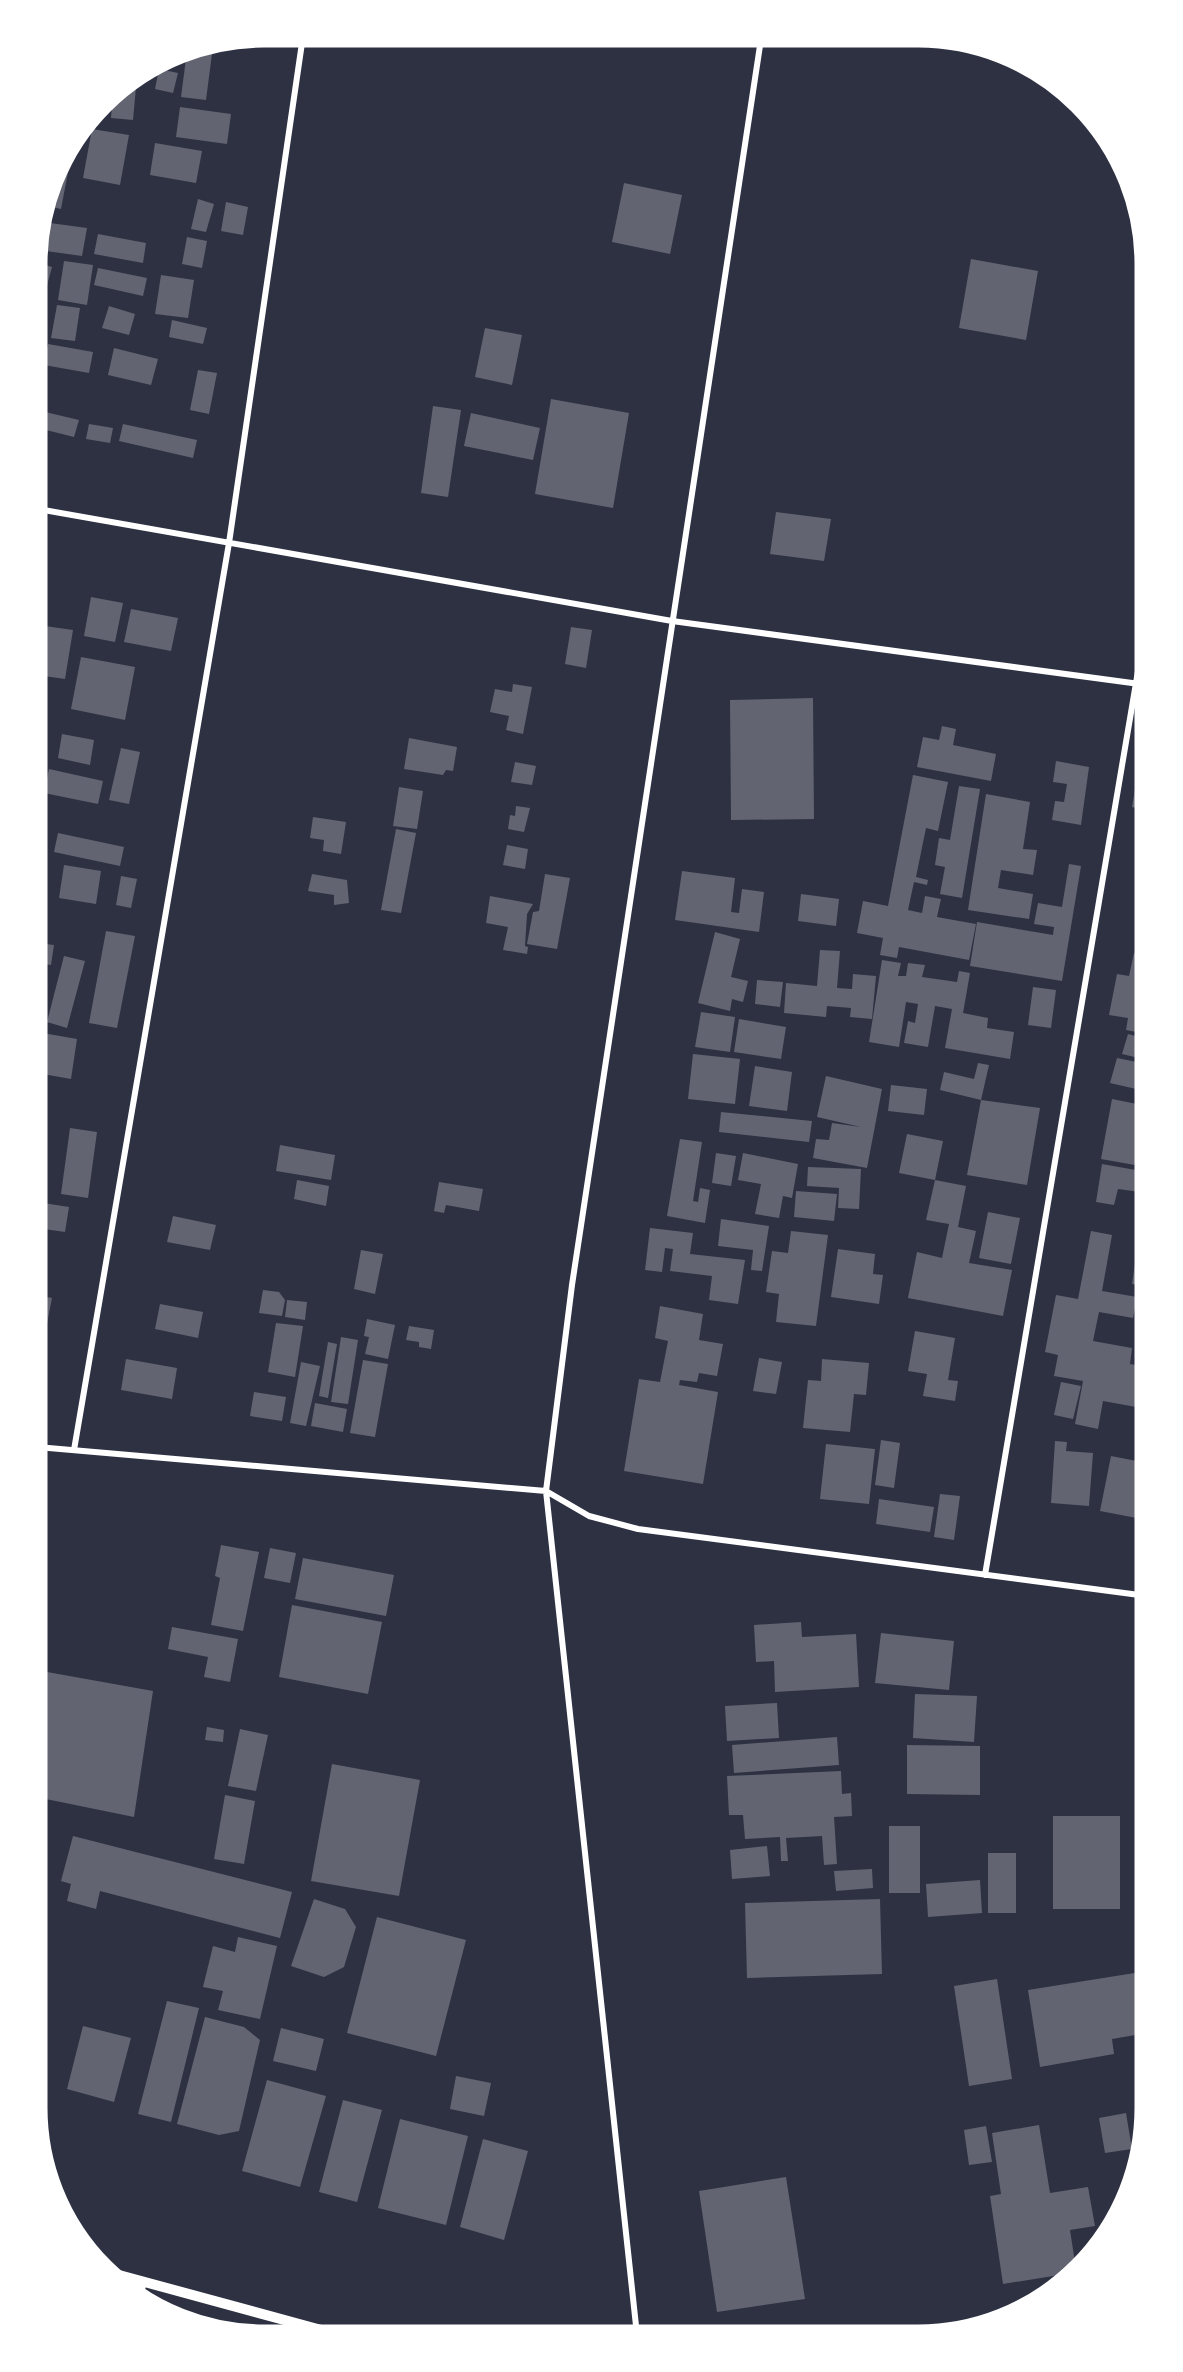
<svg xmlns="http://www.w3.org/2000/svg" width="1183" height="2372" font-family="Rubik,sans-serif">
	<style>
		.building { fill: #626471 }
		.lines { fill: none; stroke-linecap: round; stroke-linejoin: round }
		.minor { stroke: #fff; stroke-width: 6 }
		.tertiary { stroke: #fff; stroke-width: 10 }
		.rim { fill: none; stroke: #fff; stroke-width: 3 }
	</style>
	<rect width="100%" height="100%" fill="#2d3142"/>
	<path class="building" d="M213,46L206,100L181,97L187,51Z
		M159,69L178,73L173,93L155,89Z
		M124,86L136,87L133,120L111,118L113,94Z
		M180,107L231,114L227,144L176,137Z
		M92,129L129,135L120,185L83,178Z
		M155,143L202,151L196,183L150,175Z
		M73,146L61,209L47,206L60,163Z
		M624,183L682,195L670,254L612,242Z
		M198,199L214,204L206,232L191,229Z
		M226,202L248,207L243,235L221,231Z
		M50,223L87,228L82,256L46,251Z
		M98,234L146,243L143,263L94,254Z
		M187,237L207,241L202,268L182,264Z
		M971,259L1038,271L1026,340L959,328Z
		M64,261L93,265L87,305L58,300Z
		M38,263L52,267L42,304L38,303Z
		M98,268L147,278L143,296L94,285Z
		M161,275L194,280L188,318L155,314Z
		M57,305L80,308L75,341L51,338Z
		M109,306L135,314L129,335L102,328Z
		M172,320L207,328L203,344L169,337Z
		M38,322L44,323L39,350L38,349Z
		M485,328L522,335L512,385L475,377Z
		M48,344L93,352L89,373L44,365Z
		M114,348L158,359L151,385L108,375Z
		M198,370L217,373L209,414L190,410Z
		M551,399L629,413L613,508L535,494Z
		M433,406L461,410L448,497L421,493Z
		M41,411L79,420L74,437L38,428Z
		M471,413L540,428L533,460L464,446Z
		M89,424L113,428L110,443L86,439Z
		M123,424L197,440L193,458L119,441Z
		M776,512L831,519L824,561L770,554Z
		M91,597L123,603L115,642L84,636Z
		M131,609L178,618L171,651L124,642Z
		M45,626L73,630L65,679L37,675Z
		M571,627L592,630L586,668L565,664Z
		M81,657L135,667L125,720L71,709Z
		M513,684L532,687L523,734L506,730L509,716L490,712L495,689L512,692Z
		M813,698L814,819L731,820L730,700Z
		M942,726L956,729L953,745L996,754L991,781L917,767L923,737L939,740Z
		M62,734L94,740L90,765L58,758Z
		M409,738L457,747L453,771L446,770L443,775L404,769Z
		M121,748L140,752L129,804L109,800Z
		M1056,761L1089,767L1081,825L1052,820L1055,801L1064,802L1067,784L1053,782Z
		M515,762L536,766L532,785L511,782Z
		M49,769L103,781L98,804L44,793Z
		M913,775L948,782L938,831L926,828L916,877L928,880L927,885L914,882L908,910L922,913L925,896L941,899L937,917L976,924L969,960L899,947L897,958L880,955L883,938L857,933L863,901L888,906Z
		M959,786L980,789L962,898L940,894L945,867L935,865L939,838L950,840Z
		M399,787L423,791L417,829L393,826Z
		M1135,789L1147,791V830L1141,829L1145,810L1132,807Z
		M986,794L1030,802L1023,849L1037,850L1033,875L1001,870L998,888L1033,894L1029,919L968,910Z
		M516,806L530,808L524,832L508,829L510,815L515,816Z
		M313,817L346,822L341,854L323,851L324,840L310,838Z
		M396,829L416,833L401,913L381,910Z
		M58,833L124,847L120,866L54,852Z
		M507,845L528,849L525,869L503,865Z
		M1069,864L1081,866L1062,981L970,966L977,922L1053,935L1054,927L1034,924L1038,903L1062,907Z
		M64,865L101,871L96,904L59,898Z
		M682,871L735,878L731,912L739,913L742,889L764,892L759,932L675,920Z
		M312,874L347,880L349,903L334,905V895L308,891Z
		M545,874L570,878L557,949L527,944L533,912L539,911Z
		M121,876L137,879L131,908L116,905Z
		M801,894L839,899L836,926L798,921Z
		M490,896L533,904L527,914L525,946L528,947L527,954L503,950L508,927L486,923Z
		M1146,918H1147V946L1141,945Z
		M106,931L135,936L117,1028L89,1023Z
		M715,932L740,939L731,977L748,981L743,1002L732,999L730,1011L698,1003Z
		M37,943L54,945L51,965L37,963Z
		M820,950L840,951L837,988L852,989L853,974L876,976L872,1019L850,1017L851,1008L827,1006L826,1017L784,1013L786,983L817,986Z
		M1134,953L1147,955V1034L1126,1030L1128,1018L1109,1015L1117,974L1129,976Z
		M64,956L85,961L67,1028L47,1022Z
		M882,960L901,963L898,976H906L908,963L925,965L922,977L957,982L959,971L970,973L963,1013L988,1018L987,1028L1014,1032L1010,1059L945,1048L952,1009L935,1006L928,1047L904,1043L908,1021L915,1023L918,1004L906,1002L899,1047L869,1042Z
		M757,980L783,982L780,1007L755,1004Z
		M1033,987L1056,990L1051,1028L1028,1025Z
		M701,1012L735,1017L730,1052L695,1047Z
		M739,1019L786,1027L781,1059L734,1052Z
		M37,1032L77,1039L71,1079L37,1073Z
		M1128,1034L1147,1039V1060L1122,1054Z
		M693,1054L740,1059L735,1104L688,1099Z
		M1117,1058L1147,1064L1145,1091L1110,1083Z
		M978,1063L989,1065L981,1100L940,1090L944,1072L974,1079Z
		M755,1066L792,1072L787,1111L749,1106Z
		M826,1076L882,1089L867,1168L813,1158L816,1139L829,1140L832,1123L861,1127L817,1117Z
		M891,1085L927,1089L924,1115L888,1111Z
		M1112,1099L1147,1106L1146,1167L1101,1159Z
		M981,1100L1040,1108L1027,1185L967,1175Z
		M721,1112L812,1121L809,1142L719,1132Z
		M70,1128L97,1132L88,1198L61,1194Z
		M907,1134L943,1141L935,1180L966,1186L958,1227L976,1231L969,1263L1012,1270L1003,1316L908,1298L917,1252L942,1258L949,1224L926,1220L935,1180L899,1173Z
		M680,1139L702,1142L693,1201L698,1202L700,1188L710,1190L705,1223L667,1216Z
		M280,1145L335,1155L331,1180L276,1171Z
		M716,1153L736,1156L731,1186L712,1183Z
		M743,1153L798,1164L792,1198L783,1196L779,1218L755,1214L761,1184L738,1180Z
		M1102,1164L1147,1172V1193L1118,1189L1114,1205L1096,1202Z
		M808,1167L861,1169L859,1209L838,1208L839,1188L807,1186Z
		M37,1168L47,1169L43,1194L37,1193Z
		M297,1180L329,1186L326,1206L294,1199Z
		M439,1182L483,1189L479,1211L446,1205L444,1213L434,1211Z
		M796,1191L837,1194L834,1221L794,1217Z
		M37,1202L69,1207L65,1232L37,1228Z
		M988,1212L1020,1218L1011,1264L979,1258Z
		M173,1216L216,1225L210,1250L167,1242Z
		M721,1219L769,1226L762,1271L751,1270L753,1250L718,1246Z
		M650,1228L693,1233L690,1254L745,1260L738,1304L709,1300L712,1276L670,1271L673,1249L665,1248L662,1272L645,1270Z
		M791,1231L828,1235L816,1326L776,1322L779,1294L766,1292L772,1251L788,1253Z
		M1091,1231L1112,1235L1102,1291L1137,1297L1133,1318L1099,1312L1093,1341L1132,1348L1130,1364L1147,1367V1409L1103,1401L1098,1429L1075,1424L1083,1381L1054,1376L1058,1355L1045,1352L1056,1295L1078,1299Z
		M838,1249L875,1254L873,1274L883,1275L879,1304L831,1297Z
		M361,1250L383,1254L375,1294L354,1289Z
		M1137,1250L1147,1251V1286L1132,1284Z
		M263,1290L279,1292L285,1300L282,1316L259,1313Z
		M37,1295L52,1298L45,1334L37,1333Z
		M287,1300L307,1302L305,1320L285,1317Z
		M160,1304L203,1312L198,1338L155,1329Z
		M660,1306L703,1314L699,1340L723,1344L717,1376L699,1373L697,1382L680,1380L679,1385L718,1392L703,1484L624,1471L639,1379L660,1382L668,1341L655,1338Z
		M367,1319L395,1325L388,1359L365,1354L369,1337L364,1336Z
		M276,1323L303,1326L295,1377L268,1372Z
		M409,1326L434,1330L431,1349L419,1347V1342L406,1340Z
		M915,1331L955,1338L948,1380L958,1381L955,1401L923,1396L927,1374L908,1371Z
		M341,1337L358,1340L348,1404L331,1402Z
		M328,1342L337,1344L328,1398L319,1396Z
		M759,1358L782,1362L776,1394L753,1391Z
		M126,1359L177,1368L172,1399L121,1390Z
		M822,1359L869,1363L866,1395L854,1394L850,1432L803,1428L808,1380L821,1381Z
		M363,1360L388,1364L375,1437L350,1433Z
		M301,1362L320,1366L306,1426L290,1423Z
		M1061,1382L1081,1386L1073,1419L1054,1415Z
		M254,1392L286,1397L282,1421L250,1416Z
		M315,1403L347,1409L343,1432L311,1426Z
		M881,1440L900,1443L894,1488L875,1485Z
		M1055,1441L1067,1442L1066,1451L1093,1453L1089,1506L1051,1503Z
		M826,1444L875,1449L869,1504L820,1499Z
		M1111,1456L1147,1463V1520L1100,1511Z
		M940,1494L960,1496L954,1540L934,1537Z
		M879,1499L934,1507L930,1532L876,1524Z
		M221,1545L259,1552L243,1631L211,1625L220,1578L215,1576Z
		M270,1548L296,1553L290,1583L264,1578Z
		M303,1558L394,1575L386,1616L295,1599Z
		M292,1605L382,1622L368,1694L279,1677Z
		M801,1622L802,1637L856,1634L859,1687L775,1692L774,1661L756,1662L754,1625Z
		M172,1627L238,1639L230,1682L204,1677L208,1657L168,1649Z
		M881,1633L954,1641L949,1690L875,1683Z
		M36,1670L153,1691L134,1817L36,1797Z
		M915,1694L977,1696L974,1742L913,1738Z
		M777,1703L779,1738L727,1741L725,1706Z
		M207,1727L224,1730L223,1742L205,1740Z
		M240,1729L268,1735L256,1791L228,1786Z
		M837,1737L839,1765L734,1773L732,1745Z
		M907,1745L980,1746V1795L907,1794Z
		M332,1764L420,1780L399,1896L311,1881Z
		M841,1771L842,1794L851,1793L852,1816L834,1817L837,1864L824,1865L822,1836L786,1838L788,1861H781L780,1837L745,1839L743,1815H729L727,1776Z
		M225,1795L255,1801L244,1864L214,1859Z
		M1053,1816H1120V1909H1053Z
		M36,1825H40L38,1840L46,1845L37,1879Z
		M889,1826H920V1893H889Z
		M73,1836L292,1892L280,1938L100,1891L96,1909L67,1901L71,1884L61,1881Z
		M767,1846L770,1876L732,1879L730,1850Z
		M988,1853H1016V1913H988Z
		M872,1869L873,1888L836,1891L834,1871Z
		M980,1880L982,1913L928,1917L926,1884Z
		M314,1899L345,1909L356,1927L344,1967L324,1977L291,1966Z
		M880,1899L882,1974L747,1978L745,1903Z
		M377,1917L466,1940L436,2056L347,2033Z
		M238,1937L277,1946L260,2019L218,2010L223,1991L203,1987L213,1946L235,1952Z
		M1147,1971V2033L1112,2039L1114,2054L1040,2067L1028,1990Z
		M997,1979L1012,2079L969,2086L954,1986Z
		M167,2001L199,2008L171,2122L138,2114Z
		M205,2017L244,2027L260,2040L239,2131L219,2135L177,2124Z
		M83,2026L131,2038L114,2102L67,2089Z
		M281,2028L324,2039L316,2071L273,2061Z
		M456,2076L491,2083L484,2116L450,2109Z
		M267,2080L326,2096L300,2187L242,2171Z
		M343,2100L382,2110L357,2202L319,2192Z
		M1126,2113L1132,2149L1105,2153L1099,2118Z
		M400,2119L468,2136L446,2225L378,2208Z
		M1039,2125L1050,2193L1088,2187L1095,2226L1070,2230L1076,2269L1072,2273L1003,2284L990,2196L1001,2194L992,2133Z
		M986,2126L992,2162L969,2165L964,2130Z
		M483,2139L528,2151L504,2240L460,2227Z
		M786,2177L805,2299L717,2312L699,2191Z"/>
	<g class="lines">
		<path class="minor" d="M38,509L672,621L1147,685
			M37,1447L546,1491L589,1516L638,1529L1147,1596
			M74,1450L229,543L303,36
			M985,1575L1147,618
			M140,2297L144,2282
			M637,2335L546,1491L572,1285L761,39"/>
		<path class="tertiary" d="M108,2272L336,2334"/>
	</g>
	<path d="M0 0H1183V2372H0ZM264 46H918A218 218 0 0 1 1136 264V2108A218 218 0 0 1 918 2326H264A218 218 0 0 1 46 2108V264A218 218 0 0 1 264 46Z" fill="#fff" fill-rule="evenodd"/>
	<path class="rim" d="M264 46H918A218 218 0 0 1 1136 264V2108A218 218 0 0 1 918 2326H264A218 218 0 0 1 46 2108V264A218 218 0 0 1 264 46Z"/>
</svg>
